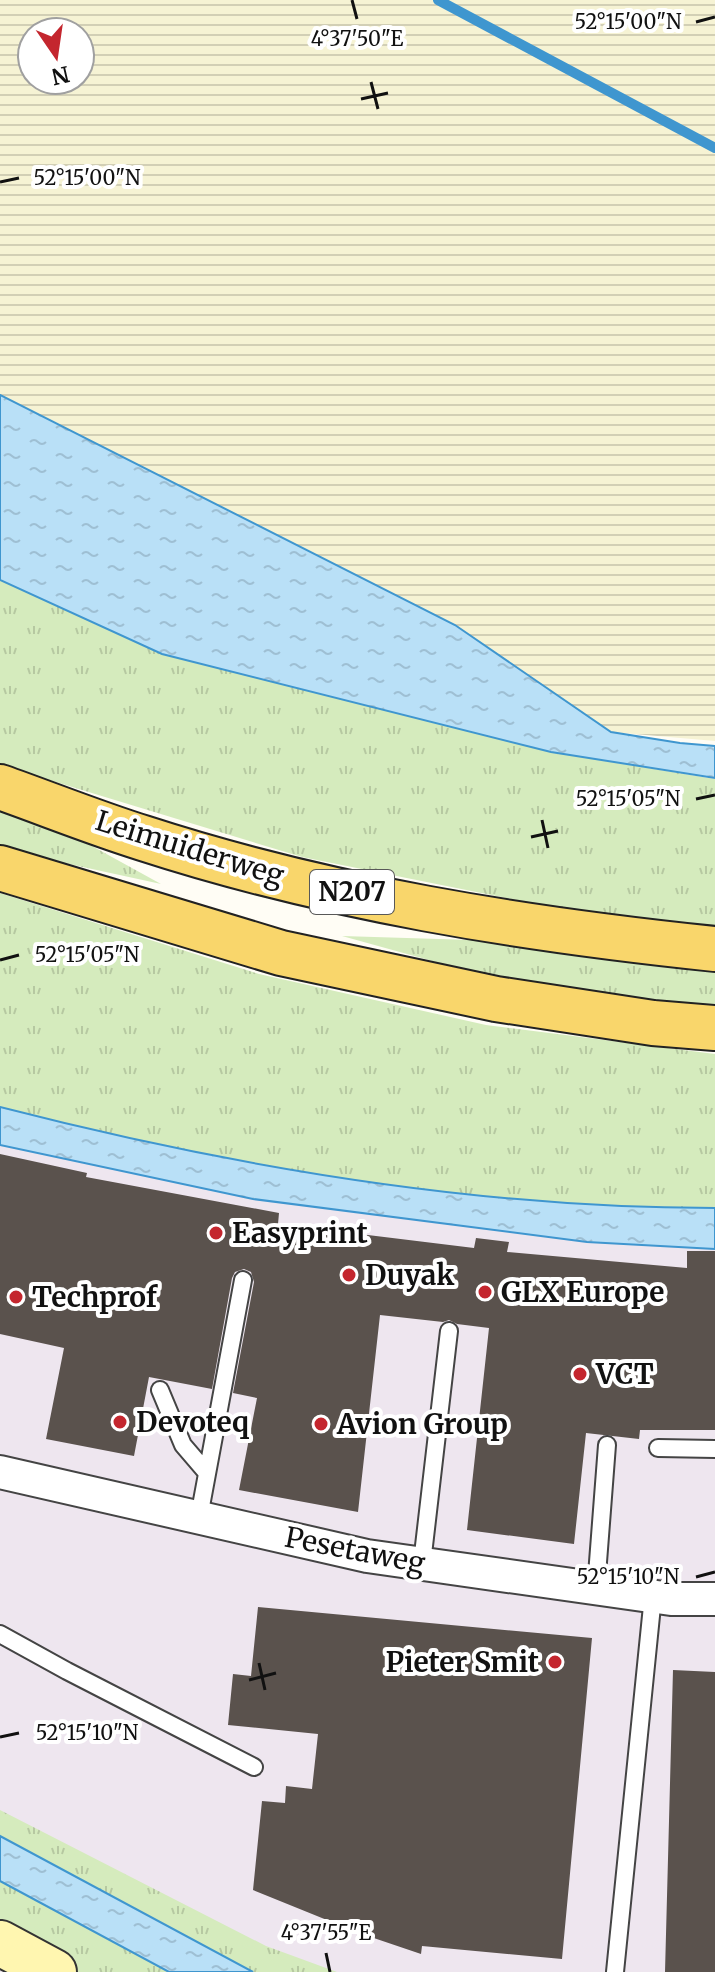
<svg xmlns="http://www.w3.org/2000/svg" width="715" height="1972" font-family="Merriweather,serif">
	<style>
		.industrial { fill: #eee6ef }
		.farmland { fill: url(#farmland-rules); fill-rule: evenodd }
		.grass { fill: url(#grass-tufts) }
		.water { fill: url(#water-ripples); stroke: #3f96cf; stroke-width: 2 }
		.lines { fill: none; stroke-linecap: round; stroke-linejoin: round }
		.stream { stroke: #3f96cf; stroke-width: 10 }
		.building { fill: #5a524d }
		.lane-casing { stroke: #444; stroke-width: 20 }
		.street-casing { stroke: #444; stroke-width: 36 }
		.secondary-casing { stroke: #333; stroke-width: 48 }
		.primary-casing { stroke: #222; stroke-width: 48 }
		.lane { stroke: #fff; stroke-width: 16 }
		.street { stroke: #fff; stroke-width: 32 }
		.secondary { stroke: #fff6b0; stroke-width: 44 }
		.primary { stroke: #f9d66b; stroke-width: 44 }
		.ticks { fill: none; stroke: #111; stroke-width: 3 }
		.poi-dot { fill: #c4262e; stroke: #fff; stroke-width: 3 }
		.labels { text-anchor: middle; stroke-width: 8; stroke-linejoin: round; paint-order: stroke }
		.shield { fill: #fff; stroke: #585858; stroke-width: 2 }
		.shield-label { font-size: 26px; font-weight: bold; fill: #111 }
		.street-label { font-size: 28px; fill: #111; stroke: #fff }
		.poi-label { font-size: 28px; font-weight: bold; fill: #111; stroke: #fff; text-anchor: start }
		.ticks-label { font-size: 20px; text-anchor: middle; fill: #111; stroke: #fff; stroke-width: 8; stroke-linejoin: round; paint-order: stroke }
	</style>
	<defs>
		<pattern id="farmland-rules" width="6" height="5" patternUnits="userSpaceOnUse" patternTransform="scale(2)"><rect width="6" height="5" fill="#f6f3d4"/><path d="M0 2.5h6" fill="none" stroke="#d2cfb5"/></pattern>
		<pattern id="grass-tufts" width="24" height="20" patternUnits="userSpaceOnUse" patternTransform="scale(2)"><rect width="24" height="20" fill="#d5ebbd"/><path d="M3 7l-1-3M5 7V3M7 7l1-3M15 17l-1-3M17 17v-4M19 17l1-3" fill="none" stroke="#b6c8a1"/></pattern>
		<pattern id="water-ripples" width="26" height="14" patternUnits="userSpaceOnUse" patternTransform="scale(2)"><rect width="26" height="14" fill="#b9e0f7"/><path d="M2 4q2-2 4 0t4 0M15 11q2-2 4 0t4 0" fill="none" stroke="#9ebfd3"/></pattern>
	</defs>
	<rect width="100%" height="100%" fill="#fffdf5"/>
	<path class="industrial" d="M0,1072L715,1169V1972H0Z"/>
	<path class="farmland" d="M0,0H715V741L611,732L455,625L0,395ZM32,32H80V80H32Z"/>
	<path class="grass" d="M0,580L162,654L551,752L715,779V926L571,911L302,857L0,765Z
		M0,805L52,824L161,884L0,849Z
		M0,893L259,974L486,1025L715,1054V1208C474,1208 232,1167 0,1107Z
		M342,936L504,941L715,964V1010L526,987Z
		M0,1810L266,1946L337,1972H75L0,1931Z"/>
	<path class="water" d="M0,395L455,625L611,732L680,743L715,746V778L551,752L162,654L0,580Z
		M0,1107C233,1167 474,1208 715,1208V1249L587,1242L253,1199L0,1145Z
		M0,1836L253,1972H169L0,1881Z"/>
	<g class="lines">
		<path class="stream" d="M438,0L715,148"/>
	</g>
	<path class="building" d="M0,1154L87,1173L86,1177L279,1213L278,1224L474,1248L476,1238L509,1242L507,1252L687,1268V1251H715V1430H640L639,1439L586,1433L574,1544L467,1530L489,1328L457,1324L449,1320L443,1322L380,1315L358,1512L239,1490L257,1398L233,1393L254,1282L251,1272L244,1269L235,1272L232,1278L212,1389L149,1377L134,1456L46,1439L64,1348L0,1334Z
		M258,1607L592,1638L562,1959L422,1946L421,1954L359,1933L253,1890L262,1801L285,1803L286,1786L312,1789L318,1734L228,1725L233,1674L251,1676Z
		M673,1670L715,1672V1972H665Z"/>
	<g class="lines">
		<defs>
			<path id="lane" d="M160,1390L183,1445L207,1473
				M658,1448L715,1449
				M199,1517L243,1280
				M422,1563L449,1331
				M596,1588L607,1445
				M0,1634L67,1671L254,1767
				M615,1972L653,1596"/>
			<path id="street" d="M0,1472L367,1556L671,1599H715"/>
			<path id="secondary" d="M0,1943L54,1972"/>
			<path id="primary" d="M0,787C48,804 95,823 143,838C328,898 522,929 715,949
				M0,868L281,953L496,999L653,1023L715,1028"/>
		</defs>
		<use href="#lane" class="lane-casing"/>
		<use href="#street" class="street-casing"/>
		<use href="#secondary" class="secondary-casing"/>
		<use href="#primary" class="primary-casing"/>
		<use href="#lane" class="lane"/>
		<use href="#street" class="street"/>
		<use href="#secondary" class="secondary"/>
		<use href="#primary" class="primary"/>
	</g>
	<path class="ticks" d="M352,0L357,19M696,22L715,17M371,82L378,109M361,99L388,93M0,182L19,178M696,799L715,795M542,820L548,848M531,837L558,831M0,960L19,955M696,1577L715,1572M259,1663L265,1690M249,1680L276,1673M0,1737L19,1733M326,1953L330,1972"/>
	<g class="poi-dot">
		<circle cx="216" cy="1233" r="8"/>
		<circle cx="349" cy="1275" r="8"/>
		<circle cx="485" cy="1292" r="8"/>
		<circle cx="16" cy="1297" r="8"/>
		<circle cx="580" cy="1374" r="8"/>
		<circle cx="120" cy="1422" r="8"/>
		<circle cx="321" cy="1424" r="8"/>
		<circle cx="555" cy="1662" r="8"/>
	</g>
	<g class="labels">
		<rect class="shield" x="310" y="870" width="84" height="44" rx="6"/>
		<g class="shield-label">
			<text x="352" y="901">N207</text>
		</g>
		<g class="street-label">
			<text transform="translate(190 848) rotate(17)" y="10">Leimuiderweg</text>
			<text transform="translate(355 1550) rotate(11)" y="10">Pesetaweg</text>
		</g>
		<g class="poi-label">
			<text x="232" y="1243">Easyprint</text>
			<text x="365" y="1285">Duyak</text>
			<text x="501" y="1302">GLX Europe</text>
			<text x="32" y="1307">Techprof</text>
			<text x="596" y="1384">VCT</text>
			<text x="136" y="1432">Devoteq</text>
			<text x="337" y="1434">Avion Group</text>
			<text x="539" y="1672" text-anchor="end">Pieter Smit</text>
		</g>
	</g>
	<g class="ticks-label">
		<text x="628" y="29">52°15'00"N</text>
		<text x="357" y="46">4°37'50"E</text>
		<text x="87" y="185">52°15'00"N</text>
		<text x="628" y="806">52°15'05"N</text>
		<text x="87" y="962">52°15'05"N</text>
		<text x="628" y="1584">52°15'10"N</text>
		<text x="87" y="1740">52°15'10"N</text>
		<text x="326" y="1940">4°37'55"E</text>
	</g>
	<g transform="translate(56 56) rotate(167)"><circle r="38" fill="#ffffff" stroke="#a0a0a0" stroke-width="2"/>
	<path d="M0-6L14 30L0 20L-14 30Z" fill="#c4262e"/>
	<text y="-12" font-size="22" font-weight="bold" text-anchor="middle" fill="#111111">N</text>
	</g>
</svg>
